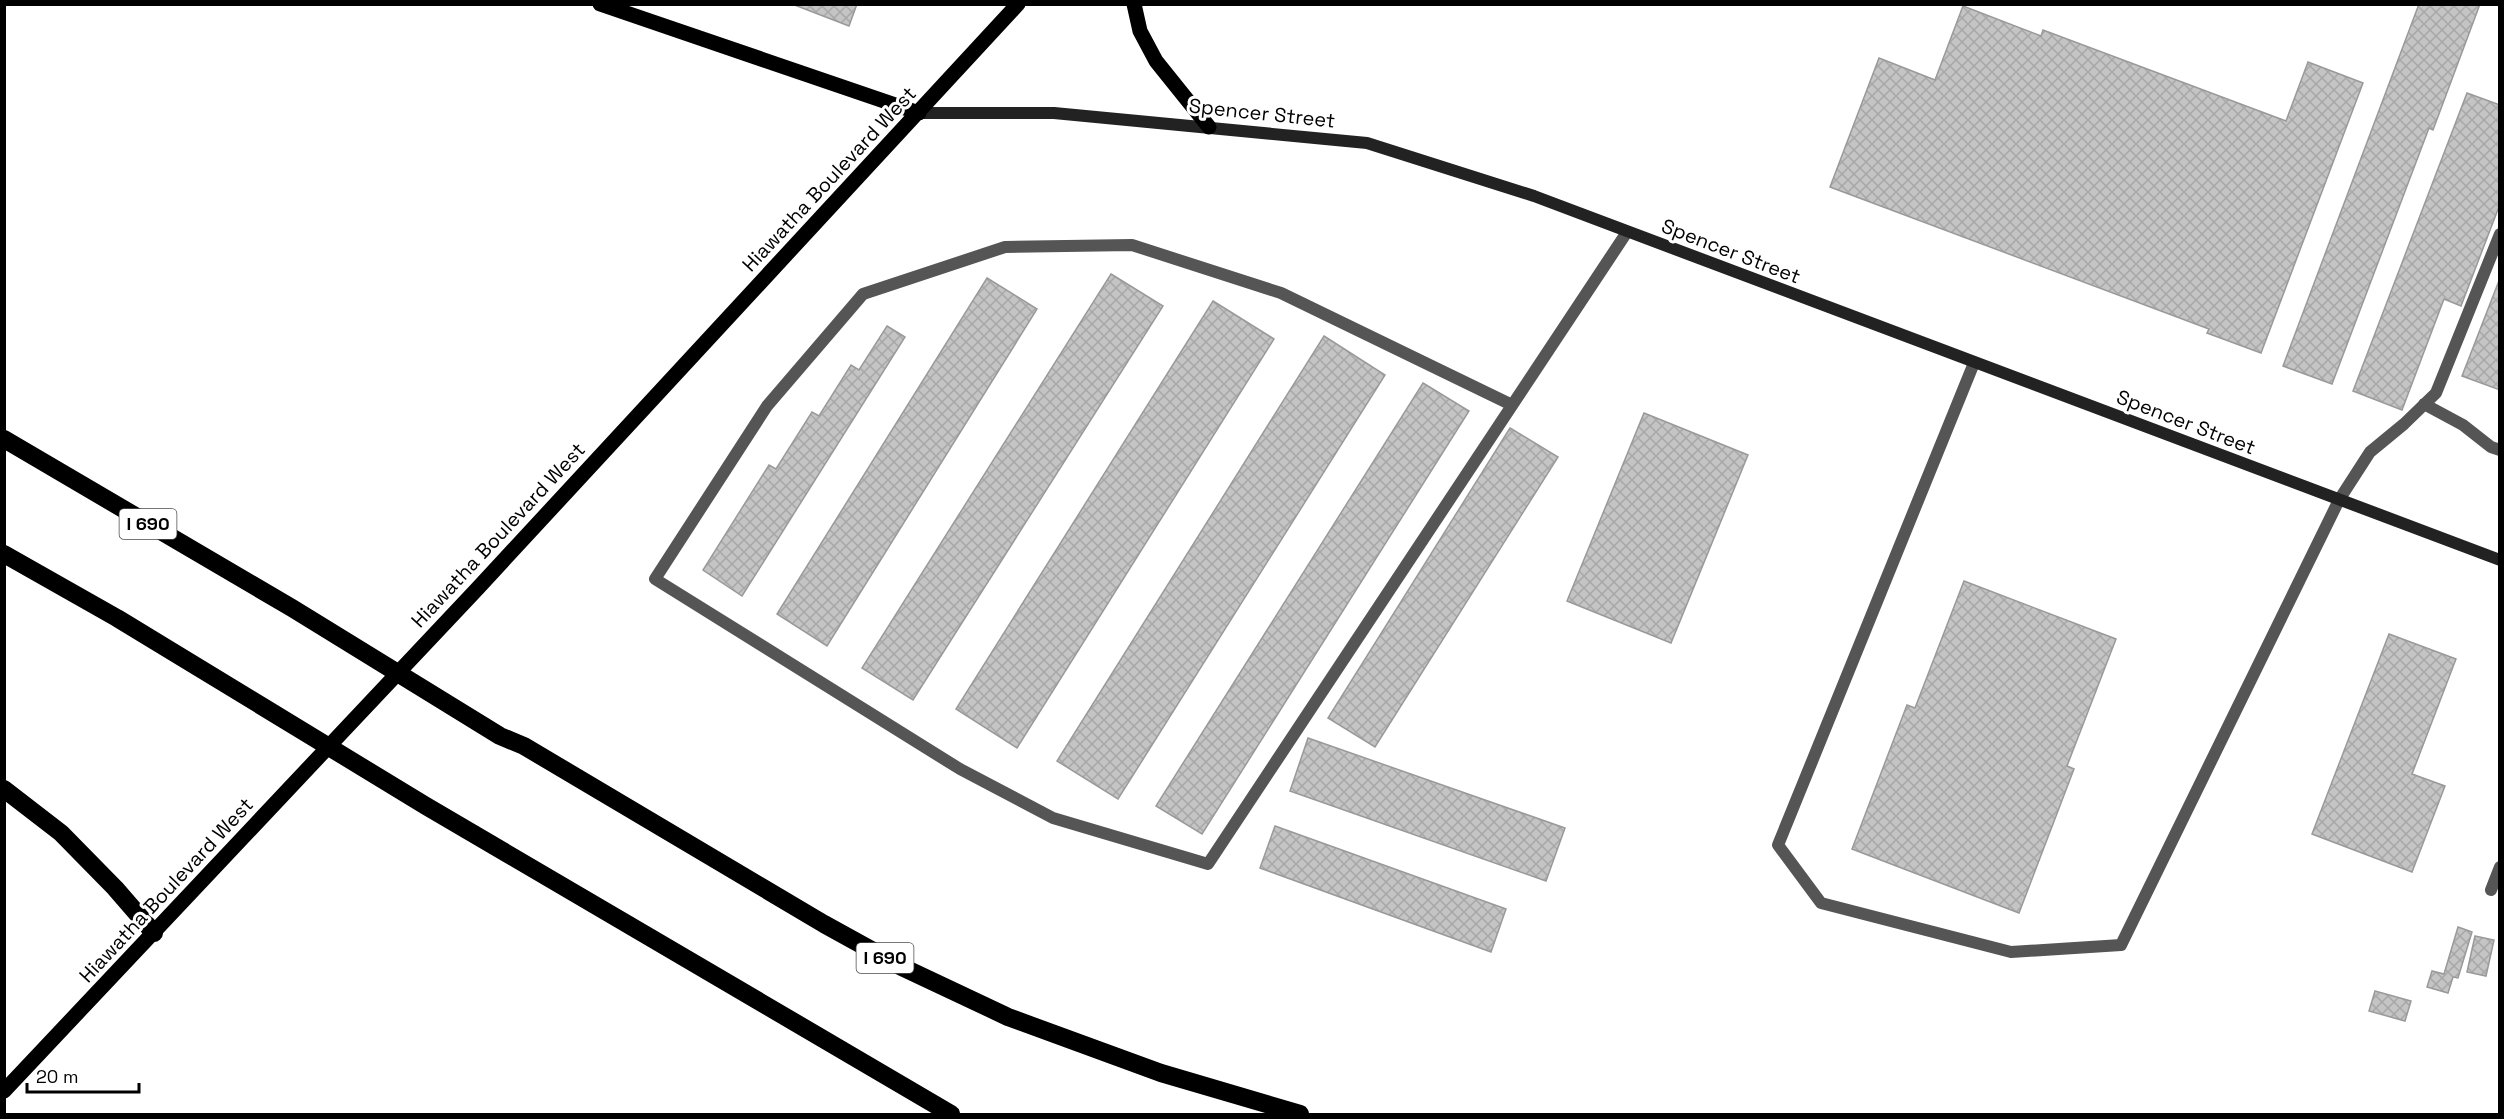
<svg xmlns="http://www.w3.org/2000/svg" width="2504" height="1119" font-family="'Space Grotesk',sans-serif">
	<style>
		.building { fill: url(#building-cross-hatch); stroke: #999; stroke-width: 1.5 }
		.lines { fill: none; stroke-linecap: round; stroke-linejoin: round }
		.service { stroke: #555; stroke-width: 12 }
		.secondary { stroke: #222; stroke-width: 12 }
		.primary { stroke: #000; stroke-width: 15 }
		.motorway { stroke: #000; stroke-width: 18 }
		.labels { text-anchor: middle; stroke-width: 6; stroke-linejoin: round; paint-order: stroke }
		.shield { fill: #fff; stroke: #4c4c4c; stroke-width: 1.5 }
		.shield-label { font-size: 18px; font-weight: bold; fill: #000 }
		.street-label { font-size: 20px; fill: #000; stroke: #fff }
	</style>
	<defs>
		<pattern id="building-cross-hatch" width="8" height="8" patternUnits="userSpaceOnUse" patternTransform="scale(1.5)"><rect width="8" height="8" fill="#c4c4c4"/><path d="M0 0l8 8M0 8l8-8" fill="none" stroke="#a7a7a7"/></pattern>
	</defs>
	<rect width="100%" height="100%" fill="#fff"/>
	<path class="building" d="M792,4H857L849,26Z
		M2419,4H2480L2433,130L2429,128L2332,384L2283,366Z
		M1963,6L2041,36L2043,30L2286,121L2308,62L2363,83L2261,353L2207,333L2209,329L1830,187L1879,58L1935,80Z
		M2467,93L2500,105V204L2461,306L2444,299L2402,410L2353,391Z
		M1111,274L1163,306L913,700L862,668Z
		M987,278L1037,309L827,646L777,614Z
		M2500,278V390L2462,376Z
		M1213,301L1274,339L1017,748L956,709Z
		M887,326L905,337L742,596L703,570L769,465L776,469L812,412L819,416L851,365L859,370Z
		M1324,336L1385,375L1118,799L1057,761Z
		M1423,383L1469,411L1202,834L1156,806Z
		M1644,413L1748,455L1671,643L1567,601Z
		M1510,428L1558,457L1375,747L1328,718Z
		M1964,581L2116,639L2067,766L2074,769L2019,913L1852,849L1907,705L1915,708Z
		M2389,634L2456,659L2412,774L2445,786L2412,872L2312,834Z
		M1308,738L1565,828L1546,881L1290,791Z
		M1275,826L1506,909L1491,952L1260,868Z
		M2458,927L2472,932L2458,978L2453,977L2448,993L2427,987L2432,971L2444,974Z
		M2475,936L2494,940L2486,976L2467,972Z
		M2375,991L2411,1001L2405,1021L2369,1011Z"/>
	<g class="lines">
		<path class="service" d="M1974,363L1778,845L1821,903L2011,952L2121,945L2339,500L2370,452L2404,424L2436,393L2500,234
			M2424,404L2463,425L2491,447L2500,450
			M1512,405L1281,293L1132,245L1005,247L863,294L767,406L655,579L960,769L1053,818L1208,864L1627,232
			M2491,890L2500,867"/>
		<path class="secondary" d="M919,113H1054L1367,143L1534,196L2500,560"/>
		<path class="primary" d="M600,4L919,113
			M1134,4L1140,31L1156,61L1209,127
			M4,1091L478,588L1018,4"/>
		<path class="motorway" d="M4,439L292,608L500,736L524,746L824,924L902,967L1008,1017L1161,1073L1300,1114
			M4,554L117,618L426,806L951,1114
			M4,789L61,833L115,888L154,933"/>
	</g>
	<g class="labels">
		<g class="shield">
			<rect x="119.5" y="509" width="57" height="30" rx="4.5"/>
			<rect x="856.5" y="943" width="57" height="30" rx="4.5"/>
		</g>
		<g class="shield-label">
			<text x="148" y="530">I 690</text>
			<text x="885" y="964">I 690</text>
		</g>
		<g class="street-label">
			<text transform="translate(1262 113) rotate(6)" y="7">Spencer Street</text>
			<text transform="translate(829 179) rotate(-47)" y="7">Hiawatha Boulevard West</text>
			<text transform="translate(1731 251) rotate(21)" y="7">Spencer Street</text>
			<text transform="translate(2186 422) rotate(21)" y="7">Spencer Street</text>
			<text transform="translate(498 535) rotate(-47)" y="7">Hiawatha Boulevard West</text>
			<text transform="translate(166 890) rotate(-47)" y="7">Hiawatha Boulevard West</text>
		</g>
	</g>
	<rect width="2504" height="1119" fill="none" stroke="#000000" stroke-width="12"/>
	<path d="M27 1083v9h112v-9" fill="none" stroke="#000000" stroke-width="3"/>
	<text x="36" y="1083" font-size="18" fill="#000000" stroke="#ffffff" stroke-width="4.5" paint-order="stroke">20 m</text>
</svg>
